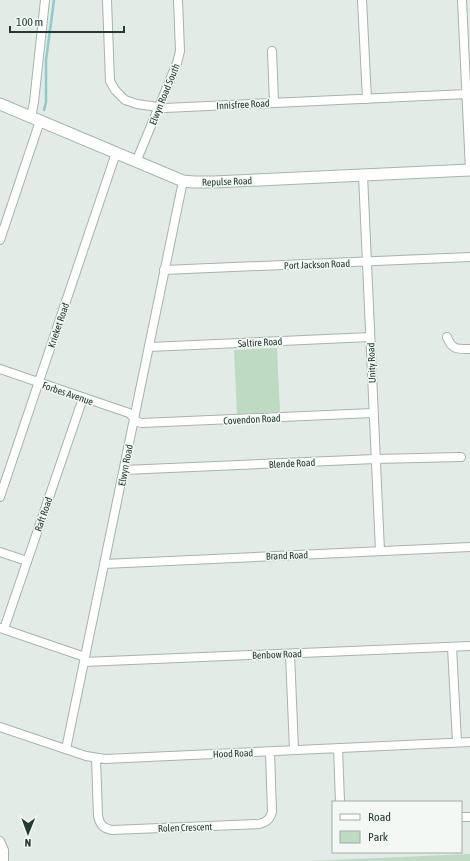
<svg xmlns="http://www.w3.org/2000/svg" width="470" height="861" font-family="'Asap Condensed',sans-serif">
	<style>
		.green { fill: #bedac2 }
		.lines { fill: none; stroke-linecap: round; stroke-linejoin: round }
		.stream { stroke: #91caca; stroke-width: 2.5 }
		.street-casing { stroke: #a6b3ac; stroke-width: 10 }
		.secondary-casing { stroke: #a3b6ac; stroke-width: 13 }
		.street { stroke: #fff; stroke-width: 8 }
		.secondary { stroke: #fff; stroke-width: 11 }
		.labels { text-anchor: middle; stroke-width: 3; stroke-linejoin: round; paint-order: stroke }
		.street-label { font-size: 10px; fill: #253b32; stroke: #f3f8f5 }
	</style>
	<rect width="100%" height="100%" fill="#e3ebe6"/>
	<path class="green" d="M277,348L280,412L237,414L234,350Z
		M470,854V861H307Z"/>
	<g class="lines">
		<path class="stream" d="M44,110L46,102V60L54,0"/>
		<defs>
			<path id="street" d="M107,0L110,81L115,90L125,100L137,104L165,108L467,94
				M362,0L367,99
				M462,0L470,170
				M272,51L274,102
				M31,117L34,102L45,0
				M136,162L177,63L180,51L178,0
				M363,175L380,551
				M0,240L40,121
				M164,270L470,257
				M447,337C452,350 457,349 470,349
				M149,347L370,337
				M0,369L129,413L138,422L142,423L373,413
				M124,470L375,459L461,457
				M0,497L116,153
				M0,552L27,561
				M104,564L470,547
				M0,628L85,657
				M4,629L83,398
				M452,647L457,742
				M290,654L294,750
				M84,662L470,646
				M0,727L86,756L105,759L470,742
				M338,748L340,802
				M66,749L183,181
				M96,758L98,816C100,825 103,828 112,830L259,824C267,822 270,819 272,812L270,752
				M461,817H470
				M0,841L4,850V861"/>
			<path id="secondary" d="M0,104L183,181L194,182H214L470,170"/>
		</defs>
		<use href="#street" class="street-casing"/>
		<use href="#secondary" class="secondary-casing"/>
		<use href="#street" class="street"/>
		<use href="#secondary" class="secondary"/>
	</g>
	<g class="labels">
		<g class="street-label">
			<text transform="translate(164 94) rotate(-68)" y="4">Elwyn Road South</text>
			<text transform="translate(243 104) rotate(-3)" y="4">Innisfree Road</text>
			<text transform="translate(227 181) rotate(-2)" y="4">Repulse Road</text>
			<text transform="translate(317 264) rotate(-2)" y="4">Port Jackson Road</text>
			<text transform="translate(58 325) rotate(-71)" y="4">Krieket Road</text>
			<text transform="translate(260 342) rotate(-3)" y="4">Saltire Road</text>
			<text transform="translate(371 363) rotate(-92)" y="4">Unity Road</text>
			<text transform="translate(68 393) rotate(19)" y="4">Forbes Avenue</text>
			<text transform="translate(252 419) rotate(-3)" y="4">Covendon Road</text>
			<text transform="translate(292 463) rotate(-3)" y="4">Blende Road</text>
			<text transform="translate(125 465) rotate(-79)" y="4">Elwyn Road</text>
			<text transform="translate(43 514) rotate(-71)" y="4">Raft Road</text>
			<text transform="translate(287 555) rotate(-2)" y="4">Brand Road</text>
			<text transform="translate(277 654) rotate(-2)" y="4">Benbow Road</text>
			<text transform="translate(233 753) rotate(-2)" y="4">Hood Road</text>
			<text transform="translate(185 827) rotate(-2)" y="4">Rolen Crescent</text>
		</g>
	</g>
	<rect x="332" y="801" width="130" height="52" fill="#f3f8f5" stroke="#a1aca7"/>
	<rect x="340" y="814" width="20" height="6" fill="#ffffff" stroke="#a1aca7"/>
	<text x="368" y="821" font-size="12" fill="#253b32">Road</text>
	<rect x="340" y="831" width="20" height="12" fill="#bedac2" stroke="#a1aca7"/>
	<text x="368" y="841" font-size="12" fill="#253b32">Park</text>
	<g transform="translate(28 833) rotate(181)" stroke="#f3f8f5" stroke-width="3" paint-order="stroke">
	<path d="M0-3L7 15L0 10L-7 15Z" fill="#253b32"/>
	<text y="-6" font-size="11" font-weight="bold" text-anchor="middle" fill="#253b32">N</text>
	</g>
	<path d="M10 26v6h114v-6" fill="none" stroke="#253b32" stroke-width="2"/>
	<text x="16" y="26" font-size="12" fill="#253b32" stroke="#f3f8f5" stroke-width="3" paint-order="stroke">100 m</text>
</svg>
